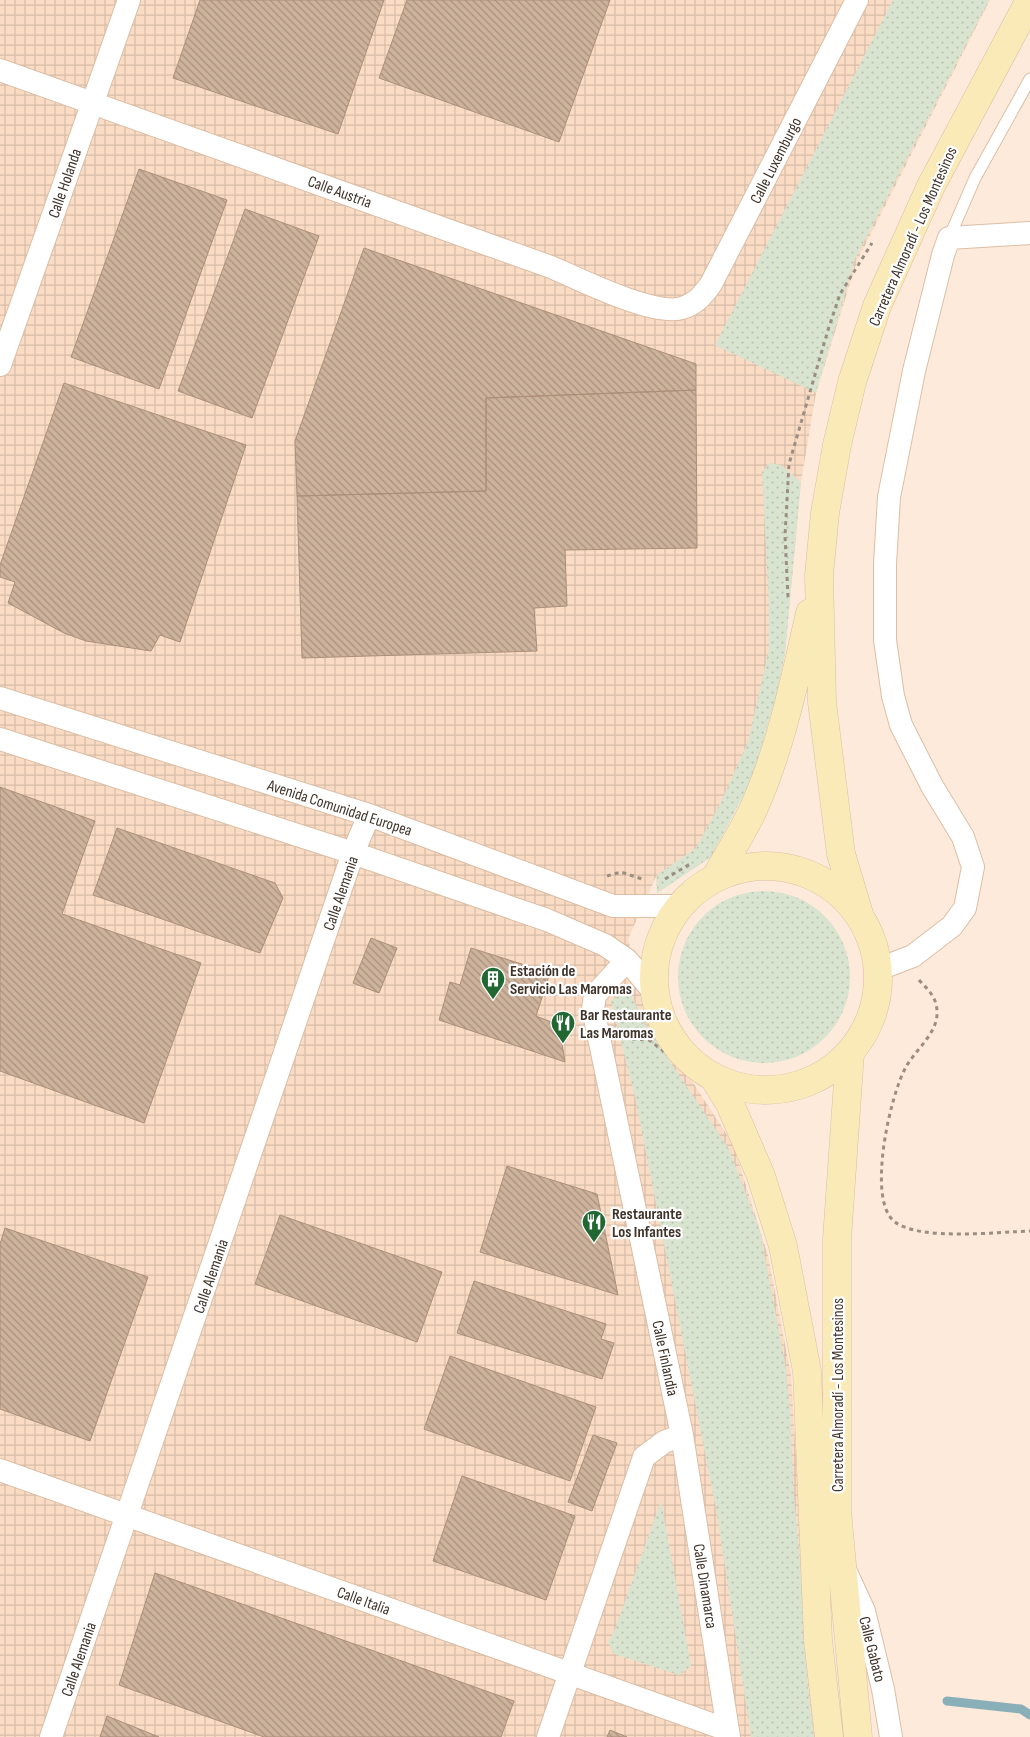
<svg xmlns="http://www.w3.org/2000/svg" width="1030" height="1737" font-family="'Sofia Sans Condensed',sans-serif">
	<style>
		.industrial { fill: url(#industrial-grid) }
		.park { fill: url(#park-dots) }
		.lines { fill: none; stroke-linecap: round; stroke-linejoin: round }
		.stream { stroke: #89b0b8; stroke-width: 9 }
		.building { fill: url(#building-back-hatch); stroke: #ac8f78 }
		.lane-casing { stroke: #dcbea5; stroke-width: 13 }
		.street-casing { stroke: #dcbea5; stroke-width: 24 }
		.secondary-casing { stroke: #dcbea5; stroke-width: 29 }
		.path { stroke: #9c8d81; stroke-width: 3; stroke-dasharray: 4 4; stroke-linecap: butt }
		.lane { stroke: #fff; stroke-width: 11 }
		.street { stroke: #fff; stroke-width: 22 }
		.secondary { stroke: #f9eab7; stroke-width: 28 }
		.labels { text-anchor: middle; stroke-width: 4.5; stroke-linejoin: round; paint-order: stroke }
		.street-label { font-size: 16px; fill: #3f332a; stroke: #fff }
		.poi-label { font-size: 16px; font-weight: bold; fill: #3f332a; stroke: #fff; text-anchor: start }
	</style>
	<defs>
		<pattern id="industrial-grid" width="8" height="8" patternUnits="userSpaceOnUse" patternTransform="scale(1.25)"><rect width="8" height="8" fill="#fadcc4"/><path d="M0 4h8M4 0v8" fill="none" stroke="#d7bda9"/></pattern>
		<pattern id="park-dots" width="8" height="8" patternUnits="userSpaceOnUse" patternTransform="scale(1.25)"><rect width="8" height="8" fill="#d8e4cf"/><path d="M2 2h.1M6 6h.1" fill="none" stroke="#bac4b2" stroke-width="1.8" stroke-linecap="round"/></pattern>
		<pattern id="building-back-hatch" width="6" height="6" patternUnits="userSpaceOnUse" patternTransform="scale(1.25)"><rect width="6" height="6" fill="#cdb29c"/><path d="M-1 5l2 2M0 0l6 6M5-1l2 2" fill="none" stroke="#a8917f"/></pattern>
	</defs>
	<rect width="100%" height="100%" fill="#fdeadb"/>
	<path class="industrial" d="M0,0H990L857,261L816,393L801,482L785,653L776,697L711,857L657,893L656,877L628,939L647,1012L733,1144L768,1256L791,1375L810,1688L816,1737H0Z"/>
	<path class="park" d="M893,0H989L855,259L816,393L715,345Z
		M769,463L781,465L801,482L785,653L776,697L752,779L711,857L657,893V875L696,848L720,804L748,742L769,649V605L762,472Z
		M678 977a86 86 0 1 1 172 0a86 86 0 1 1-172 0Z
		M628,989L647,1028L729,1149L760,1231L785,1363L790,1409L793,1485L805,1620L807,1681L814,1737H751L717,1514L635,1097L611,1001Z
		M661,1501L691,1666L679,1675L614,1654L608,1642L614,1632Z"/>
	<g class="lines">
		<path class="stream" d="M947,1701L1021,1709L1030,1715"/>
	</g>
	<path class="building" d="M200,0H384L338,134L173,78Z
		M407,0H610L559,142L379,78Z
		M139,169L227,200L159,389L71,357Z
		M245,209L319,236L252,418L178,391Z
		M364,248L696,364V390L486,398V491L297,496L295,441Z
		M64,383L246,445L180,642L160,635L151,651L86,641L64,633L8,603L15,582L0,577V565Z
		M696,390L697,548L565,550L567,606L534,608L537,651L302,658L297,496L486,491V398Z
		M0,787L95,821L62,914L201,963L144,1123L0,1071Z
		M117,828L275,883L283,898L260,953L93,895Z
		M371,938L397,948L379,993L353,983Z
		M471,948L550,973L536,1016L559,1025L565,1062L439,1020L450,982L460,985Z
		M507,1166L597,1194L618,1295L480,1252Z
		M280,1215L442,1272L417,1342L255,1284Z
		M5,1228L148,1277L90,1441L0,1409V1244Z
		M474,1281L606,1324L601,1339L614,1343L602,1379L457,1333Z
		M450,1356L596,1407L570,1481L424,1429Z
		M593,1435L617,1443L592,1511L568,1502Z
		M462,1476L575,1516L546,1600L433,1561Z
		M155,1573L514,1701L501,1737H264L119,1685Z
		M107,1716L159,1737H100Z
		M610,1730L627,1737H607Z"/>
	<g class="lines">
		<defs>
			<path id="lane" d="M949,238L975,178L1030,79"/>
			<path id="street" d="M0,70L551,267C579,279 654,317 682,308C696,304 703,295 711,284L857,0
				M0,365L129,0
				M0,698L369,815L613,906H679
				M0,739L353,853L547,920L605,945L627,960L654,992
				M627,960L595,995L593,1009L682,1435L729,1737
				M879,969L913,956L952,926L965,908L973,867L963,837L932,786L901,725L893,696L885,640V564L889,497L914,371L943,255L949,238L1030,233
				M0,1470L728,1730
				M846,1572L864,1611L883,1689L891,1737
				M51,1737L353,853L369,815
				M548,1737L644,1457L664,1442L682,1435"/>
			<path id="secondary" d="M654 978a112 112 0 1 1 224 0a112 112 0 1 1-224 0Z
				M716,877C728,855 742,833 753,810C781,748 795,679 810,613
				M859,914L841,854L822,702L819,575L825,513L837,445L852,382L877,306L931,186L1030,0
				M850,1053L837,1239V1511L858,1737
				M714,1078L730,1104L761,1176L783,1246L807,1371L818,1640L829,1737"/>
		</defs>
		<use href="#lane" class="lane-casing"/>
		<use href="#street" class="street-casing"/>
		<use href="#secondary" class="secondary-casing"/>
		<path class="path" d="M788,597L785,536L789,464L828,330L840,294L872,243
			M607,876L621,872L642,879
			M665,879L690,864
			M919,980C928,990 937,997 937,1012C938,1033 915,1050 906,1067C890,1095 866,1201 895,1222C920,1241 998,1232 1030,1231
			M625,1036L630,1039L649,1040L688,1070"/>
		<use href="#lane" class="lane"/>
		<use href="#street" class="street"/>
		<use href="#secondary" class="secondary"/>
	</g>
	<defs>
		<symbol id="building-pin" viewBox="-11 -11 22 30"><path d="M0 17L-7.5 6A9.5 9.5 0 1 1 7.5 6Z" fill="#216732" stroke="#fff"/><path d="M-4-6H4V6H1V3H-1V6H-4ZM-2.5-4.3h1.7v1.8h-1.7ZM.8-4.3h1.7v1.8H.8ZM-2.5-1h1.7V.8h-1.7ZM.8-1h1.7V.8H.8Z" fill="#fff"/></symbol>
		<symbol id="restaurant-pin" viewBox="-11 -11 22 30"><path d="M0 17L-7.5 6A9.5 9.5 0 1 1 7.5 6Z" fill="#216732" stroke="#fff"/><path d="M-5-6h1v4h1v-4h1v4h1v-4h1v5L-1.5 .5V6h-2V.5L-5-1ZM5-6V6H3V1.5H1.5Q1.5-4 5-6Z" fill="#fff"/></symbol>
	</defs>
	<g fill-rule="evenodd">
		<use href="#building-pin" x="479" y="965" width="28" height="38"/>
		<use href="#restaurant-pin" x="549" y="1009" width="28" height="38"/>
		<use href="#restaurant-pin" x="580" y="1208" width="28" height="38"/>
	</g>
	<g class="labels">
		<g class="street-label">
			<text transform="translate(775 160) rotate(-63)" y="6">Calle Luxemburgo</text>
			<text transform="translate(64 183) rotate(-71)" y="6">Calle Holanda</text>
			<text transform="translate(340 191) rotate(20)" y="6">Calle Austria</text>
			<text transform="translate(912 236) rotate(-66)" y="6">Carretera Almoradí - Los Montesinos</text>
			<text transform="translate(340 807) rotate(18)" y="6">Avenida Comunidad Europea</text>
			<text transform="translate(340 893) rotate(-71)" y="6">Calle Alemania</text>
			<text transform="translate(210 1276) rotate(-71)" y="6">Calle Alemania</text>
			<text transform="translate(666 1358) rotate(78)" y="6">Calle Finlandia</text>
			<text transform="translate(837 1395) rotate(-90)" y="6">Carretera Almoradí - Los Montesinos</text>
			<text transform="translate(706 1586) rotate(81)" y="6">Calle Dinamarca</text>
			<text transform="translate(364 1600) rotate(20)" y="6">Calle Italia</text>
			<text transform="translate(873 1649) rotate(76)" y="6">Calle Gabato</text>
			<text transform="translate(78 1659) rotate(-71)" y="6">Calle Alemania</text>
		</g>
		<g class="poi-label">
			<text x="510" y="976">Estación de<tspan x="510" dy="18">Servicio Las Maromas</tspan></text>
			<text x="580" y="1020">Bar Restaurante<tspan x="580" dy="18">Las Maromas</tspan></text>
			<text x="612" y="1219">Restaurante<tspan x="612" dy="18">Los Infantes</tspan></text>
		</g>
	</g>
</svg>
